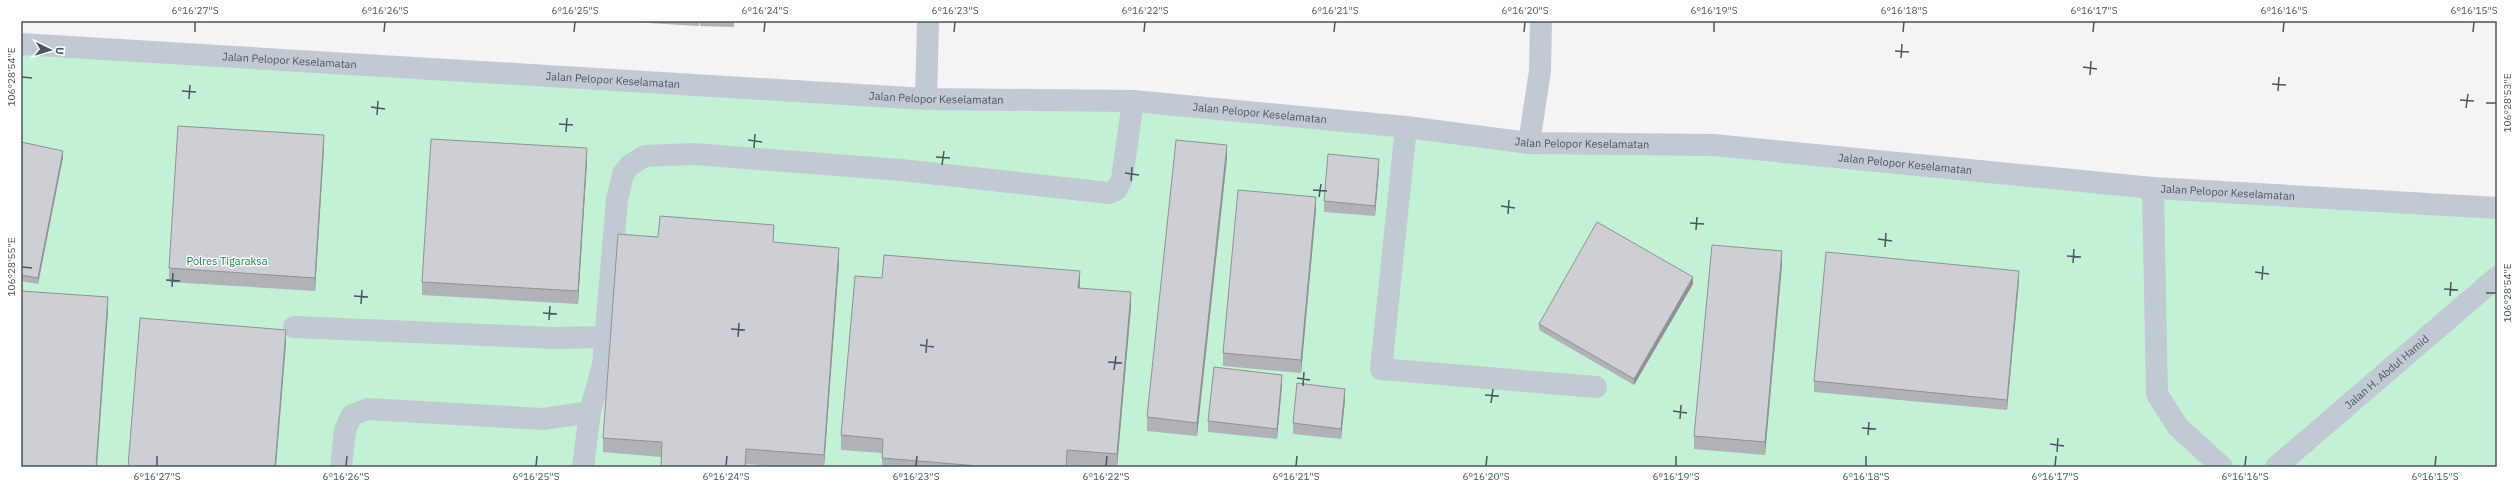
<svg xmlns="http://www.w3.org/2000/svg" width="2518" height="488" font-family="'IBM Plex Sans',sans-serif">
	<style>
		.green { fill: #c3f1d5 }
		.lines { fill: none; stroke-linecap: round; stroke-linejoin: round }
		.service { stroke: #c1cad2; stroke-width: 22 }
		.minor { stroke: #c1cad2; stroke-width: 22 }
		.wall { fill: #b0b2b7 }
		.shaded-wall { fill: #909195 }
		.building { fill: #cdcfd5; stroke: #909195 }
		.ticks { fill: none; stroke: #4a5661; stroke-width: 1.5 }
		.labels { text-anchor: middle; stroke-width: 3; stroke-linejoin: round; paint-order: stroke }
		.street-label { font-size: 11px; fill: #4a5661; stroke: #fff }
		.park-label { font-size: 11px; fill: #17864f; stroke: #fff }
		.neatline { fill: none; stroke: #4a5661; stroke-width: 1.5 }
		.ticks-label { font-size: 10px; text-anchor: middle; fill: #4a5661 }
	</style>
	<rect width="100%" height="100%" fill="#f5f3f3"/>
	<path class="green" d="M21,46L410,62L2497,207V275L2275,467H21Z
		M2497,278V467H2286Z"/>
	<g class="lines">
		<path class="service" d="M1406,127L1381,369L1596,387
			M2153,188L2157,394L2178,427L2222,467
			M294,327L555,338L604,337
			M590,412L603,365L617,200L623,174L630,165L645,156L694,154L901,170L1109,193L1116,190L1122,179L1133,101
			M341,467L345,430L352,415L368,409L543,419L590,412L583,467"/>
		<g class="minor">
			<path id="s1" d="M21,44L926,99L1133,101L1406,127L1529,143L1713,145L2153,188L2497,208"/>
			<path d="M926,99L928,21"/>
			<path d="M1529,143L1540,71L1541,21"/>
			<path id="s2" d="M2276,467L2497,277"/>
		</g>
	</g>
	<path class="wall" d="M615,21H699V26Z
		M700,21H734V27L700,26Z
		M21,142L63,157L38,284L21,281Z
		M324,148L315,291L169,282V268Z
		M1227,158L1197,436L1147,431V417Z
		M587,161L578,304L422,295V282Z
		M1379,169L1375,216L1324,212V201Z
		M1316,210L1301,373L1223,366V353Z
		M658,237L773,243L839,262L824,467H788L746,464V467H661V457L603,452V438Z
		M1782,265L1765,455L1694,449V436Z
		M882,278L1080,288L1131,307L1117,467H1097L1067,465V467H882V453L841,450V435Z
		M2019,281L2007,410L1814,392V381Z
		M1693,284L1634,385L1539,330V324Z
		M1282,385L1277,439L1208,432V421Z
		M1345,400L1341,439L1293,434V423Z"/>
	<path class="shaded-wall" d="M324,135V148L315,291V278Z
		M1227,145V158L1197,436V423Z
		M587,148V161L578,304V291Z
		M63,151V157L38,284V278Z
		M1379,159V169L1375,216V206Z
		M1316,197V210L1301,373V360Z
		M839,248V262L824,467V455Z
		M1782,251V265L1765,455V442Z
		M1080,271V286L1078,303V288Z
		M2019,271V281L2007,410V400Z
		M1693,277V284L1634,385V379Z
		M1131,292V307L1117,467V454Z
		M108,297V312L97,467H96Z
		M286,330V344L276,467H275Z
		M1282,375V385L1277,439V429Z
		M1345,389V400L1341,439V429Z
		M746,449V467H745Z"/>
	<path class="building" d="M178,126L324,135L315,278L169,268Z
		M431,139L587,148L578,291L422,282Z
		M1176,140L1227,145L1197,423L1147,417Z
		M21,142L63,151L38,278L21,275Z
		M1328,154L1379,159L1375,206L1324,201Z
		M1238,190L1316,197L1301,360L1223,353Z
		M660,216L774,225L773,242L839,248L824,455L746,449L745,467H676L661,466L662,442L603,438L618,234L658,237Z
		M1597,222L1693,277L1634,379L1539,324Z
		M1712,245L1782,251L1765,442L1694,436Z
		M1826,252L2019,271L2007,400L1814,381Z
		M884,255L1080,271L1078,288L1131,292L1117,454L1067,450L1066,467H991L882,458L883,439L841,435L855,276L882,278Z
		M21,291L108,297L96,467H21Z
		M140,318L286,330L275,467H128Z
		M1214,367L1282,375L1277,429L1208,421Z
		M1297,383L1345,389L1341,429L1293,423Z"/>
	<path class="ticks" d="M195,32V22M384,32L385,22M574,32L575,22M764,32L765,22M954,32L955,22M1144,32L1145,22M1334,32L1335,22M1524,32L1525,22M1714,32V22M1903,32L1904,22M2093,32L2094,22M2283,32L2284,22M2473,32L2474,22M1895,51L1909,52M1901,58L1902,44M2083,67L2097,69M2090,75L2091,61M22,77L32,78M2272,84L2286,85M182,91L196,92M2278,91L2279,77M189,99L190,85M2460,100L2474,101M2486,103H2496M371,107L385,109M2466,108L2468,94M377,115L378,101M559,124L573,125M566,132L567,118M748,140L762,142M754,148L755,134M936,157L950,158M942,165L944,151M1125,173L1139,175M1131,181L1132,167M1313,190L1327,191M1319,197L1321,184M1501,206L1515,208M1508,214L1509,200M1690,223L1704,224M1696,230L1697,217M1878,239L1892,241M1885,247L1886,233M2067,256L2081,257M2073,263L2074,249M22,267L32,268M2255,272L2269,274M166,280L180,281M2262,280L2263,266M172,287L173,273M2444,289L2458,290M2486,293H2496M354,296L368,297M2450,296L2451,282M361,304L362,290M543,313L557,314M549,320L550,306M731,329L745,330M738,337L739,323M920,345L934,347M926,353L927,339M1108,362L1122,363M1114,370L1116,356M1297,378L1310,380M1303,386L1304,372M1485,395L1499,396M1491,403L1493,389M1673,411L1687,413M1680,419L1681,405M1862,428L1876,429M1868,435L1869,422M2050,444L2064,446M2057,452L2058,438M157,466V456M346,466L347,456M536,466L537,456M726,466L727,456M916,466L917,456M1106,466L1107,456M1296,466L1297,456M1486,466L1487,456M1676,466V456M1866,466V456M2055,466L2056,456M2245,466L2246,456M2435,466L2436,456"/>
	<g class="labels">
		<g class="street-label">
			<text dy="4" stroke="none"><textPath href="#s1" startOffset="269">Jalan Pelopor Keselamatan</textPath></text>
			<text dy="4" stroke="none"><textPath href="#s1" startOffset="593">Jalan Pelopor Keselamatan</textPath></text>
			<text dy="4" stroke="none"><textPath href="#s1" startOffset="917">Jalan Pelopor Keselamatan</textPath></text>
			<text dy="4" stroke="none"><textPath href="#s1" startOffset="1241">Jalan Pelopor Keselamatan</textPath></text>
			<text dy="4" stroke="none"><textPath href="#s1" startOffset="1565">Jalan Pelopor Keselamatan</textPath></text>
			<text dy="4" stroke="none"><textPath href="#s1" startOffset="1889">Jalan Pelopor Keselamatan</textPath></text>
			<text dy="4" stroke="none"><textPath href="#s1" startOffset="2213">Jalan Pelopor Keselamatan</textPath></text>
			<text dy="4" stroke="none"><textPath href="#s2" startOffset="146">Jalan H. Abdul Hamid</textPath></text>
		</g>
		<g class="park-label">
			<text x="227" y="265">Polres Tigaraksa</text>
		</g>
	</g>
	<rect width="2518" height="488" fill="none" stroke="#ffffff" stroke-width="44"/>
	<g transform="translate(50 50) rotate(95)" stroke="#ffffff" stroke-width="3" paint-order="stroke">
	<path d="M0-3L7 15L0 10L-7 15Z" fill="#4a5661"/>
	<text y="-6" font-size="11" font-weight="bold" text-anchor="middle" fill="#4a5661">U</text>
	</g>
	<rect x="22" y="22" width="2474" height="444" class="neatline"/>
	<g class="ticks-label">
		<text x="195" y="14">6°16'27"S</text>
		<text x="385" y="14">6°16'26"S</text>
		<text x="575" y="14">6°16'25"S</text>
		<text x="765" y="14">6°16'24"S</text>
		<text x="955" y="14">6°16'23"S</text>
		<text x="1145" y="14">6°16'22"S</text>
		<text x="1335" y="14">6°16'21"S</text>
		<text x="1525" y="14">6°16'20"S</text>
		<text x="1714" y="14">6°16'19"S</text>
		<text x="1904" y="14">6°16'18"S</text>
		<text x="2094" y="14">6°16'17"S</text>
		<text x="2284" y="14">6°16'16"S</text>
		<text x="2474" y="14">6°16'15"S</text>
		<text transform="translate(11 77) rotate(-90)" y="4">106°28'54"E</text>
		<text transform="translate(2507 103) rotate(-90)" y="4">106°28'53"E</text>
		<text transform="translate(11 267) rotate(-90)" y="4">106°28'55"E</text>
		<text transform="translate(2507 293) rotate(-90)" y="4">106°28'54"E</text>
		<text x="157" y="480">6°16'27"S</text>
		<text x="346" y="480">6°16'26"S</text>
		<text x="536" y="480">6°16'25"S</text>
		<text x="726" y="480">6°16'24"S</text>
		<text x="916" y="480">6°16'23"S</text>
		<text x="1106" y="480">6°16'22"S</text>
		<text x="1296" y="480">6°16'21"S</text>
		<text x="1486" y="480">6°16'20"S</text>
		<text x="1676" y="480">6°16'19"S</text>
		<text x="1866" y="480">6°16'18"S</text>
		<text x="2055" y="480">6°16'17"S</text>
		<text x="2245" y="480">6°16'16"S</text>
		<text x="2435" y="480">6°16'15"S</text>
	</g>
</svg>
